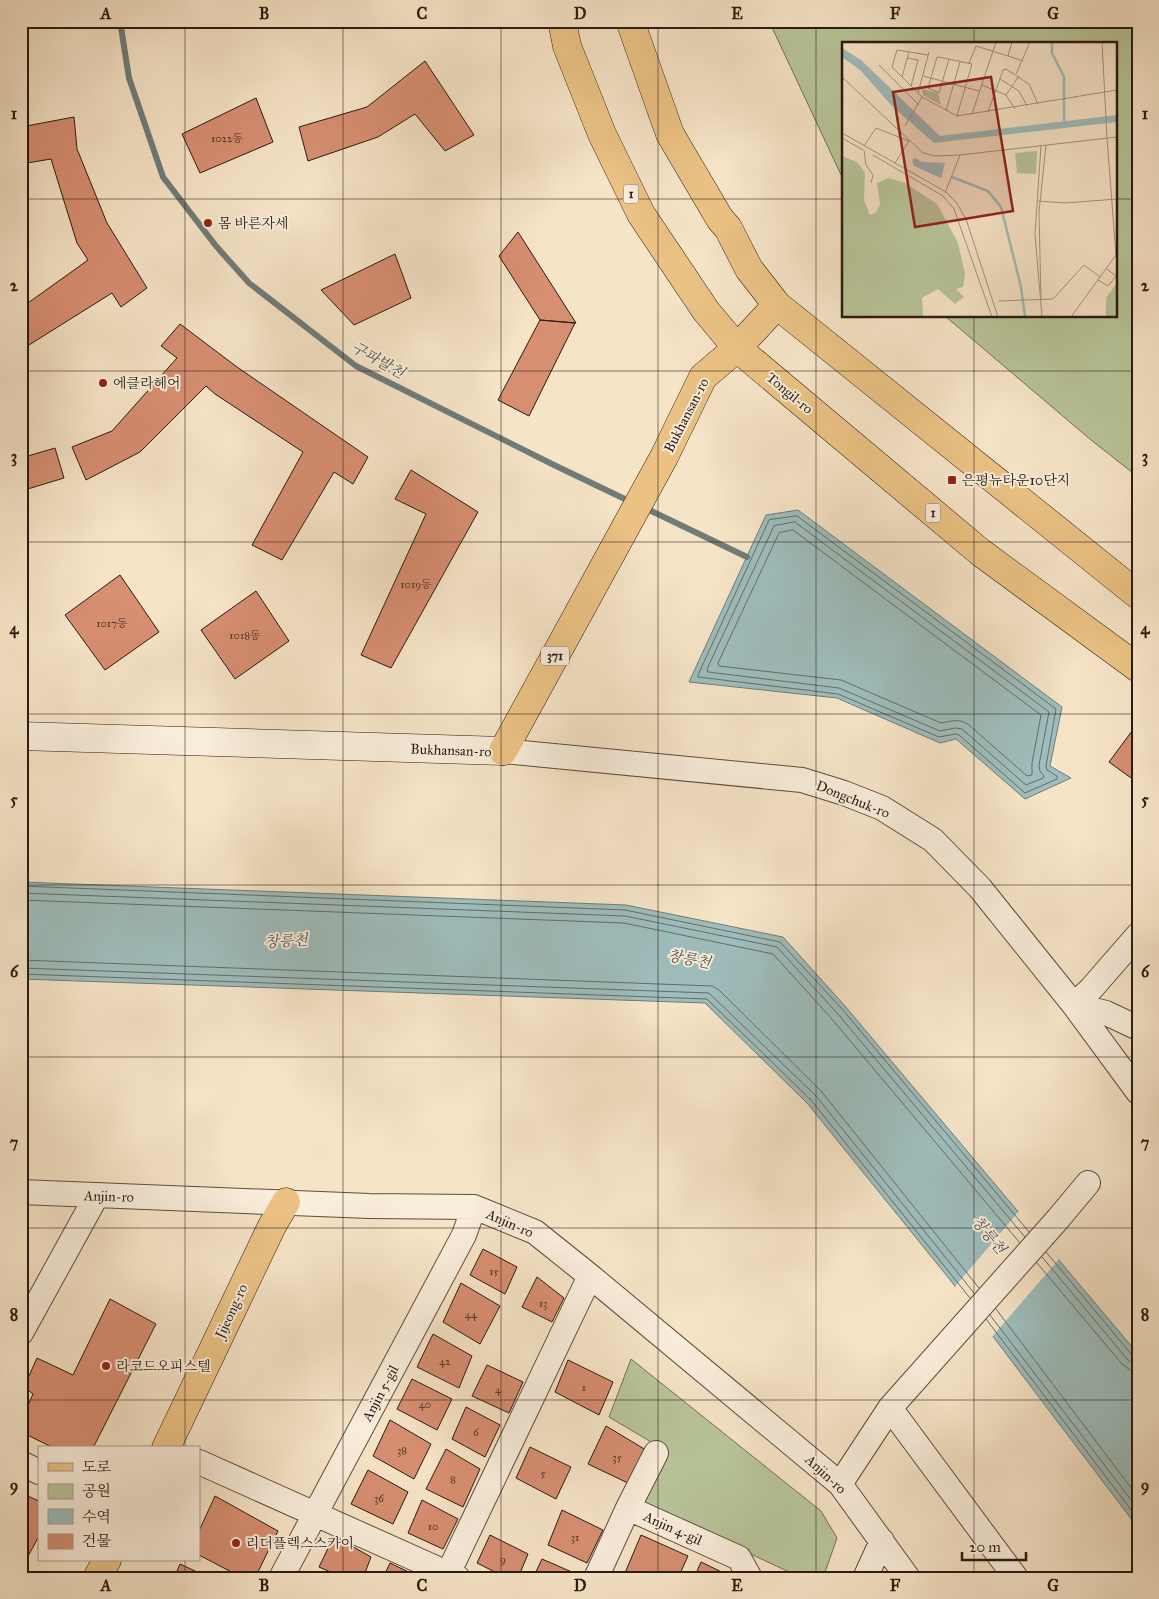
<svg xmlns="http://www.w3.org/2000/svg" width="1159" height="1599" font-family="'IM FELL Great Primer','Noto Serif KR',serif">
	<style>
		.green { fill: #b8c599; stroke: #717056 }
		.water { fill: #9ebdbc; stroke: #707c78 }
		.pier { fill: #f6e4c7 }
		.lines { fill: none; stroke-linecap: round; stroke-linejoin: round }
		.shore { stroke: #646c67; stroke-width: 1 }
		.stream { stroke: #707c78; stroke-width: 6 }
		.building { fill: #d78e71; stroke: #2a1a12 }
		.street-casing { stroke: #5d4c3f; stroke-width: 26 }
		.secondary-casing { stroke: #2a1a12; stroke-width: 29 }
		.primary-casing { stroke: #2a1a12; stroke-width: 29 }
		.street { stroke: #f9eddb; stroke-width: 24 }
		.secondary { stroke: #f9eddb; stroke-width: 28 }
		.primary { stroke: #ebc284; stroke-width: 28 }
		.grid { fill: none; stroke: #2a1a12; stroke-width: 1; stroke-opacity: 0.55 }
		.poi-dot { fill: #8f2418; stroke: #f9eddb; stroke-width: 2 }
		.labels { text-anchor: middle; stroke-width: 4; stroke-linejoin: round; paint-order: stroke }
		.number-label { font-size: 11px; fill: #55372a }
		.shield { fill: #f9eddb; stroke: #68594e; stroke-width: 1 }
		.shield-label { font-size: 12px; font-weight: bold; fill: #2a1a12 }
		.poi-label { font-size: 14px; fill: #2a1a12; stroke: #f9eddb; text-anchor: start }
		.street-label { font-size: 14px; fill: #2a1a12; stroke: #f9eddb }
		.water-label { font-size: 15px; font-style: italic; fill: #53534e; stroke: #f9eddb }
		.inset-river { fill: none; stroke: #9ebdbc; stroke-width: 2.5 }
		.inset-road { fill: none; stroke: #a4937f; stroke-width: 1 }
		.view { fill: #8f2418; fill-opacity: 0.15; stroke: #8f2418; stroke-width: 2.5 }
		.inset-edge { fill: none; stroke: #2a1a12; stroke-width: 2.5 }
		.neatline { fill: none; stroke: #2a1a12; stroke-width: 2 }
		.grid-label { font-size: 16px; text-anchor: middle; font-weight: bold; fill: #2a1a12 }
	</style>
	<rect width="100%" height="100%" fill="#f6e4c7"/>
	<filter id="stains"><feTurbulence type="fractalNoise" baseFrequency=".004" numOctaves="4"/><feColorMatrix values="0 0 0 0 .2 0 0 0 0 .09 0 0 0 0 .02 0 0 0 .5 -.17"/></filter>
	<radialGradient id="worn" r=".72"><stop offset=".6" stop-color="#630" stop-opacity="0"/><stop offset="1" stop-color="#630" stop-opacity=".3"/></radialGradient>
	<path class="green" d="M769,21H1138V477L1091,440L945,316H1115V44H843V179Z
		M631,1359L821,1511L837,1538L823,1578H802L644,1504L668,1452L609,1417Z"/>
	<path class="water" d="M798,510L1062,707L1050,766L1071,778L1025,799L956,739L940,743L837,698L689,682L766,515Z
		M21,882L626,905L783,937L845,1006L1138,1354V1528L951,1281L807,1103L705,1003L21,979Z"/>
	<path class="pier" d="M1020,1210L1060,1258L991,1338L953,1289Z"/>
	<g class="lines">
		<path class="shore" d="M797,516L1056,709L1046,766L1047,770L1057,776V779L1025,793L959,735L955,734L939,737L838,694L698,677V675L769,520Z
			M795,522L1049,712L1039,765L1040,771L1044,776L1043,778L1026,785L962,729L955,728L940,731L839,688L708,672L707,669L774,526Z
			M793,530L1041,715L1032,763V775L1027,776L969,725C959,718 952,721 941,723L841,680L719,666L718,663L779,533Z
			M21,886L625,910L780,942L842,1009L1029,1232
			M21,893L625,916L777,947L837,1013L1025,1237
			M21,900L624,923L773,954L831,1018L1020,1243
			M21,960L712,986L719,990L821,1091L979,1288
			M21,968L709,993L816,1096L974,1293
			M21,974L707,999L811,1100L970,1298
			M1046,1252L1132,1355L1138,1357
			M1042,1257L1127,1359L1132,1363H1138
			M1037,1263L1122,1364L1130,1370L1138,1371
			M996,1309L1138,1497
			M990,1315L1138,1509
			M986,1319L1138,1519"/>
		<path class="stream" d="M120,21L129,78L163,177L216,246L249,283L356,366L554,465L631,502
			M643,507L747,557"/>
	</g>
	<path class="building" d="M425,61L474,135L445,151L415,114L378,137L308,161L299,127L367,107Z
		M256,98L273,142L200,173L182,134Z
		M74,117L77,149L107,223L147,288L121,307L112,293L21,350V308L88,260L77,243L51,159L21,164V127Z
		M518,232L576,323L540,320L499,256Z
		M395,254L411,298L354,325L321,290Z
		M540,320L575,323L529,416L498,400Z
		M180,324L237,367L368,457L353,484L334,472L282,560L252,545L303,452L215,394L206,386L140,452L86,480L72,447L112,431L177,358L161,346Z
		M55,448L64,478L21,491V458Z
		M411,470L478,512L391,668L361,655L426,514L395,499Z
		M120,575L159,632L105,670L65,615Z
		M256,591L289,641L235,679L201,630Z
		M1138,723V783L1109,762Z
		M483,1249L517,1267L505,1294L470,1275Z
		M537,1277L564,1298L552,1322L522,1307Z
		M461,1283L500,1306L480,1344L443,1322Z
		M110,1299L156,1324L93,1448H54L21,1432V1421L33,1394L24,1387L37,1358L73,1375Z
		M433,1334L472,1356L459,1388L417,1367Z
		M568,1360L613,1382L599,1415L555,1392Z
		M487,1365L523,1382L509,1413L472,1396Z
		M412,1379L452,1399L437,1430L397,1409Z
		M466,1407L500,1425L485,1457L452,1439Z
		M390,1420L431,1444L414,1479L373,1456Z
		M606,1426L646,1450L630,1484L588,1464Z
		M530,1447L571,1467L556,1499L516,1478Z
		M446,1449L480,1469L463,1507L426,1489Z
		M368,1470L408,1492L393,1524L351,1504Z
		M21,1493L39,1501V1536L26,1560L21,1558Z
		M215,1496L278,1531L255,1578H243L199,1555V1531Z
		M422,1500L458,1519L443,1549L408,1533Z
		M562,1510L603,1530L587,1563L548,1545Z
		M490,1535L528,1554L518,1578H507L477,1563Z
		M641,1535L688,1556L678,1578H636L625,1573Z
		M334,1536L371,1557L363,1578H344L319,1567Z
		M542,1559L581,1576L580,1578H533Z
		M701,1562L734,1578H694Z
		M390,1563L421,1578H383Z
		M180,1564L210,1578H174Z"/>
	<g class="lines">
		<defs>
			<path id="street" d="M503,751L802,780L844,793L882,808L933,840L980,888L1074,1005L1138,1092
				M1074,1005L1091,989L1138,935
				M1074,1005L1106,1013L1138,1028
				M21,1192L369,1206L474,1207L535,1232L590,1276L840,1484L908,1578
				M21,1333L97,1195
				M890,1408L1016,1578
				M199,1462L458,1578
				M21,1463L39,1472
				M840,1484L890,1408L1058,1219L1088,1183
				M628,1508L656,1453
				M281,1578L464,1235L474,1207
				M446,1578L590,1276
				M596,1578L628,1508L739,1558L750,1578
				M865,1578L882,1541"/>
			<path id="secondary" d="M21,736L503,751"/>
			<path id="primary" d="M562,21L567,46L602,134L641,214L706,311L737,348L980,552L1138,668
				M630,21L670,134L720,219L728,228L749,269L777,305L1138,595
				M503,751L664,457L703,377L737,348L777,305
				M166,1448L272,1226L286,1202
				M97,1578L107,1560"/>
		</defs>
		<use href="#street" class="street-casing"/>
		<use href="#secondary" class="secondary-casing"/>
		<use href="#primary" class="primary-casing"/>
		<use href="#street" class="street"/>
		<use href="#secondary" class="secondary"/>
		<use href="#primary" class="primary"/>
	</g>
	<path class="grid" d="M185,21V1448M343,21V1578M501,21V1578M658,21V1578M816,21V1578M974,21V44M21,199H843M1115,199H1138M974,316V1578M21,371H1138M21,542H1138M21,714H1138M21,885H1138M21,1057H1138M21,1228H1138M21,1400H1138M185,1560V1578"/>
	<g class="poi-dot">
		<circle cx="208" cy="223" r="5"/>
		<circle cx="103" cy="383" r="5"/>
		<rect x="947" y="475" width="10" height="10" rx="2.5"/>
		<circle cx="106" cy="1366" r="5"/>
		<circle cx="236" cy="1543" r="5"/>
	</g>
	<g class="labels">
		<g class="number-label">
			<text x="227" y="142">1022동</text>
			<text x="416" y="588">1019동</text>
			<text x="112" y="627">1017동</text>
			<text x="245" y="639">1018동</text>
			<text x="494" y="1275">15</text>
			<text x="543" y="1307">13</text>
			<text x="471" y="1318">44</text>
			<text x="445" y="1365">42</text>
			<text x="584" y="1391">1</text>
			<text x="498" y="1393">4</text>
			<text x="425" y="1408">40</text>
			<text x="476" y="1436">6</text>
			<text x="402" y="1454">38</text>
			<text x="617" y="1461">35</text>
			<text x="543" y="1477">5</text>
			<text x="453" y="1483">8</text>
			<text x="379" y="1502">36</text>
			<text x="433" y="1530">10</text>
			<text x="575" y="1541">31</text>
			<text x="503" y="1563">9</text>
		</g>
		<g class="shield">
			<rect x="623.5" y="184.5" width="15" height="19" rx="4"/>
			<rect x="925.5" y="503.5" width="15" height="19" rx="4"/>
			<rect x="541" y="646.5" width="28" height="19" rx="4"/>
		</g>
		<g class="shield-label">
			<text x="631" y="198">1</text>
			<text x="933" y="517">1</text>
			<text x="555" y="660">371</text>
		</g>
		<g class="poi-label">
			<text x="218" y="228">몸 바른자세</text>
			<text x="113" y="388">에클라헤어</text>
			<text x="962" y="485">은평뉴타운10단지</text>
			<text x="116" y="1371">라코드오피스텔</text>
			<text x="246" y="1548">리더플렉스스카이</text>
		</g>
		<g class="street-label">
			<text transform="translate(790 393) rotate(40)" y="5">Tongil-ro</text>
			<text transform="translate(686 415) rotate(-63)" y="5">Bukhansan-ro</text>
			<text transform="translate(451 750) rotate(2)" y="5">Bukhansan-ro</text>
			<text transform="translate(853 799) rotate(22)" y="5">Dongchuk-ro</text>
			<text transform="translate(109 1196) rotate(2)" y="5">Anjin-ro</text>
			<text transform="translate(510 1223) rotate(24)" y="5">Anjin-ro</text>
			<text transform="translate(231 1311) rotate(-65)" y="5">Jijeong-ro</text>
			<text transform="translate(380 1393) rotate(-62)" y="5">Anjin 5-gil</text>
			<text transform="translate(826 1474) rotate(43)" y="5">Anjin-ro</text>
			<text transform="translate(673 1528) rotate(24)" y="5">Anjin 4-gil</text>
		</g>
		<g class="water-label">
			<text transform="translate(378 360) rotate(29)" y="5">구파발천</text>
			<text transform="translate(286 941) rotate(-3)" y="5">창릉천</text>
			<text transform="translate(689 959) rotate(11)" y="5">창릉천</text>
			<text transform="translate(989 1235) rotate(50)" y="5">창릉천</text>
		</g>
	</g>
	<g transform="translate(842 42)">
		<rect width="275" height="275" fill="#f6e4c7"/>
		<path d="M80,47L96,51L99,63L81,53ZM195,109L194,132L175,131L173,111ZM0,114L15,120L23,131L22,158L28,173L34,170L38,162L35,141L47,136L63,141L95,162L116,201L123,232L121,245L114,247L122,255L113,262L96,247L80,256L81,275H0ZM275,241V275H264V256Z" fill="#b8c599"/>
		<path d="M0,6L19,18L98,94L275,73V80L92,101L50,64L18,28L0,15ZM73,116L80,120L103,121L99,136L72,124L70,118Z" fill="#9ebdbc"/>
		<path class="inset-river" d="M210,0V11L222,35V79M110,135L146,149L159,165L179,245L183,275"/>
		<path class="inset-road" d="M260,0L265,96M275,3V33M86,13L55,8L50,25L80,55L115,74L275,48M166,14L181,19M65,16L76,18L69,44M107,17L97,51L86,46L95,15H97L130,22L115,74M127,21L134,4L166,14L170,0M37,23L77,63M174,32L188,0M81,34L137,49M0,35L81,111L93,114L118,113M60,35L67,10M158,37L177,49L185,64M140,43L164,53L173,67M76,51L87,10M164,53L177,34M104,69L118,20M146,70L161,28L164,27L187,42L196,62M130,72L154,0M63,84L80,55M0,91L104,150L114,160L124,177L156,275M0,96L21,108M22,104L34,86L67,99L53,121M199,104L193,192L200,275M22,108L24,123L31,133L29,141M31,113L101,154L112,167L150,275M103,151L118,113L275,95M196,159L223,161L275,157M256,238L266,244L274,234L265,227M199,258L197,170L204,103M157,259L211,257L242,223L258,235M229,275L274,213L265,96"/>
		<path class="view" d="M149,35L171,169L73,185L51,50Z"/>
		<rect width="275" height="275" class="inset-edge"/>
	</g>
	<rect width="1159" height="1599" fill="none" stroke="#f6e4c7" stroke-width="55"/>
	<rect x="38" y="1446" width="162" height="115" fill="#f9eddb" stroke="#a6998b"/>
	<rect x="48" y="1463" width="25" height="8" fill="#ebc284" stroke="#a6998b"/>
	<text x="82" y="1472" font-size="15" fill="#2a1a12">도로</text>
	<rect x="48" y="1484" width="25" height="15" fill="#b8c599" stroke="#a6998b"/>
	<text x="82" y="1496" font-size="15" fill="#2a1a12">공원</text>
	<rect x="48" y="1509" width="25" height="15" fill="#9ebdbc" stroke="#a6998b"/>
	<text x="82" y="1522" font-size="15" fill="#2a1a12">수역</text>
	<rect x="48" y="1534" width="25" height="15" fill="#d78e71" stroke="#a6998b"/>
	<text x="82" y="1546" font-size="15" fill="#2a1a12">건물</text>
	<path d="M962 1552v8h64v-8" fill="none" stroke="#2a1a12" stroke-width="2.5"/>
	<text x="969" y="1552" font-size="15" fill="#2a1a12" stroke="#f9eddb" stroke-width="4" paint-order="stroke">20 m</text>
	<rect x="28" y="28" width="1104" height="1544" class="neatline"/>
	<g class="grid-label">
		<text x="106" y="19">A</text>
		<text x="264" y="19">B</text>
		<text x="422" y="19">C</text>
		<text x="580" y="19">D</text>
		<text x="737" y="19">E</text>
		<text x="895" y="19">F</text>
		<text x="1053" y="19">G</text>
		<text x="14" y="119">1</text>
		<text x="1145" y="119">1</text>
		<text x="14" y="291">2</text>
		<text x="1145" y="291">2</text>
		<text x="14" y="462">3</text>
		<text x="1145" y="462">3</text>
		<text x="14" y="634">4</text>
		<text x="1145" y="634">4</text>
		<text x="14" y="805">5</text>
		<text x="1145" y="805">5</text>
		<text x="14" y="977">6</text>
		<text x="1145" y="977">6</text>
		<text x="14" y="1148">7</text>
		<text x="1145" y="1148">7</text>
		<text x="14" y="1320">8</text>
		<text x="1145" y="1320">8</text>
		<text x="14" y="1491">9</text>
		<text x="1145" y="1491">9</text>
		<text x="106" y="1591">A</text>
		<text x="264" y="1591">B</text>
		<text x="422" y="1591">C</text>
		<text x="580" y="1591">D</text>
		<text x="737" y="1591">E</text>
		<text x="895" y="1591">F</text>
		<text x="1053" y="1591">G</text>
	</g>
	<rect width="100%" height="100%" filter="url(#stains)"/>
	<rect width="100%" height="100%" fill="url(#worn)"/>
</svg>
